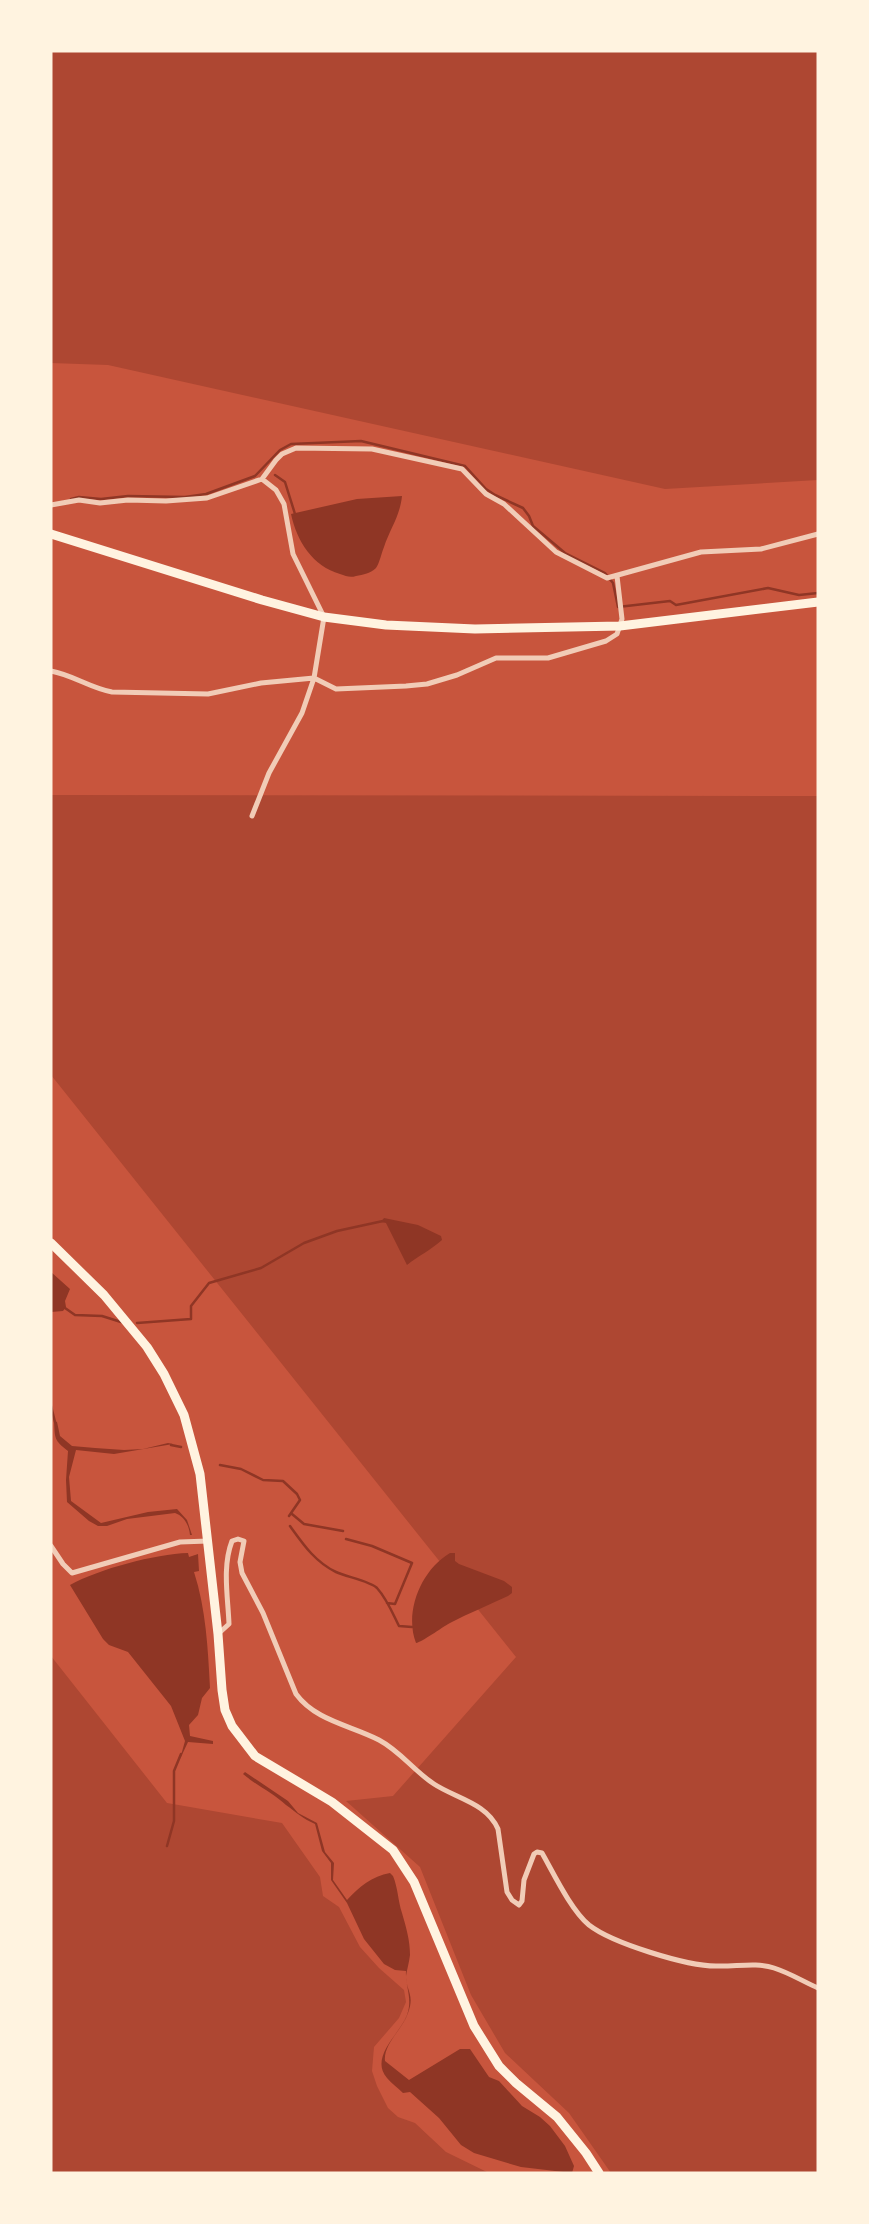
<svg xmlns="http://www.w3.org/2000/svg" width="869" height="2224" font-family="Figtree,sans-serif">
	<style>
		.green { fill: #ae4732 }
		.water { fill: #8f3625 }
		.lines { fill: none; stroke-linecap: round; stroke-linejoin: round }
		.stream { stroke: #8f3625; stroke-width: 2.5 }
		.minor { stroke: #f1ccb7; stroke-width: 5 }
		.primary { stroke: #fff3e0; stroke-width: 9 }
	</style>
	<rect width="100%" height="100%" fill="#c8553d"/>
	<path class="green" d="M51,51H818V480L665,489L108,365L51,363Z
		M51,795L818,796V2173H611L569,2113L505,2053L471,1995L420,1867L346,1801L393,1796L516,1657L51,1075Z
		M51,1656L167,1803L282,1823L320,1877L323,1896L339,1907L360,1947L379,1968L404,1990L406,2002L399,2018L374,2047L372,2071L377,2086L388,2108L398,2117L415,2123L446,2152L489,2173H51Z"/>
	<path class="water" d="M402,496C400,516 390,529 384,547C381,554 380,562 376,568C371,573 363,575 356,576C350,578 346,576 340,574C313,566 297,542 291,514L357,499Z
		M384,1218L418,1225L441,1236L442,1240C431,1250 418,1256 407,1265L386,1223L381,1222Z
		M51,1272L70,1289L65,1301L66,1307L63,1311L51,1312Z
		M54,1421L57,1422L60,1436L72,1446L95,1448L124,1450L143,1449L168,1443L173,1444L114,1454L76,1450L69,1477L71,1501L101,1523L148,1512L177,1509L187,1520L192,1535H190C189,1525 184,1516 175,1513L127,1519L107,1526H98L89,1521L67,1502L66,1480L68,1451C54,1440 55,1439 54,1421Z
		M188,1553L189,1557L198,1554L199,1571L194,1572C206,1609 208,1649 210,1688L202,1698L198,1715L189,1725L190,1736L213,1741V1744L188,1742L180,1759L185,1741L171,1706L128,1652L109,1645L103,1639L70,1585C99,1569 155,1554 188,1553Z
		M450,1553H455V1561L459,1564L504,1581L512,1587V1593L508,1596C489,1605 469,1613 450,1623C441,1628 422,1642 416,1643C404,1612 421,1570 450,1553Z
		M245,1772L288,1801L298,1813L317,1823L325,1852L334,1863L333,1880L347,1900C359,1887 372,1876 390,1873L393,1876C398,1888 398,1901 402,1913C406,1927 410,1940 410,1955C409,1963 407,1969 406,1976C406,1991 415,1994 408,2013C403,2029 383,2044 385,2061L409,2080L460,2049H470L489,2077L499,2081L522,2106L540,2117L550,2126L565,2146L574,2166L572,2173L521,2167L474,2153L461,2145L439,2118L410,2092L403,2093C398,2088 391,2083 387,2078C369,2057 400,2034 407,2015C413,1998 405,1987 406,1971L395,1970L384,1964L364,1939L347,1903L331,1880V1863L322,1851L315,1824C302,1818 297,1813 286,1805C273,1793 257,1786 243,1774Z"/>
	<g class="lines">
		<path class="stream" d="M275,475L285,482L295,514
			M71,499L79,497L101,499L128,496L185,497L206,494L255,476L280,450L291,444L361,441L465,466L486,489L495,495L523,508L529,516L533,526L565,553L605,573L613,583L618,607L670,601L676,605L768,588L799,595L818,593
			M65,1308L75,1315L102,1316L121,1322
			M137,1323L191,1319V1306L209,1283L261,1268L304,1243L337,1231L383,1221
			M51,1406L55,1422
			M171,1445L181,1447
			M220,1465L241,1469L263,1480L283,1481L297,1494L300,1500L289,1516
			M292,1514L304,1524L343,1531
			M290,1526C303,1544 315,1562 336,1572C347,1577 370,1581 377,1588C387,1599 393,1614 399,1626L412,1627
			M346,1539L372,1546L412,1563L395,1604L387,1603
			M167,1846L174,1821V1771L181,1754"/>
		<path class="minor" d="M51,505L79,500L100,503L128,500L166,501L207,498L262,479L276,460L282,454L296,448L372,449L462,469L486,494L504,504L556,552L607,578L701,552L761,549L818,534
			M51,671C73,675 90,688 112,692L208,694L261,683L314,678L336,689L406,686L427,684L457,675L496,658H548L606,641L617,634L622,619L617,576
			M252,816L269,773L302,713L314,678L324,617L293,554L284,504L276,490L262,479
			M51,1546L63,1564L72,1573L180,1542L208,1541
			M218,1634L229,1624C228,1597 222,1567 232,1541L238,1539L244,1541L240,1562L242,1573L263,1613L296,1694C316,1721 350,1725 379,1740C400,1751 414,1771 434,1784C455,1798 487,1803 498,1829L507,1892L512,1900L519,1905L522,1901L524,1880L534,1854L537,1852L542,1853C554,1874 571,1910 589,1925C612,1943 686,1966 716,1966C735,1967 756,1962 774,1968C790,1973 804,1982 818,1988"/>
		<path class="primary" d="M51,534L262,600L324,617L386,625L475,629L620,626L818,602
			M51,1243L104,1295L147,1347L164,1374L184,1415L200,1474L218,1634L222,1690L225,1710L232,1726L255,1756L332,1802L393,1850L414,1882L474,2026L499,2066L516,2083L557,2117L586,2153L599,2173"/>
	</g>
	<rect width="869" height="2224" fill="none" stroke="#fff3e0" stroke-width="105"/>
</svg>
